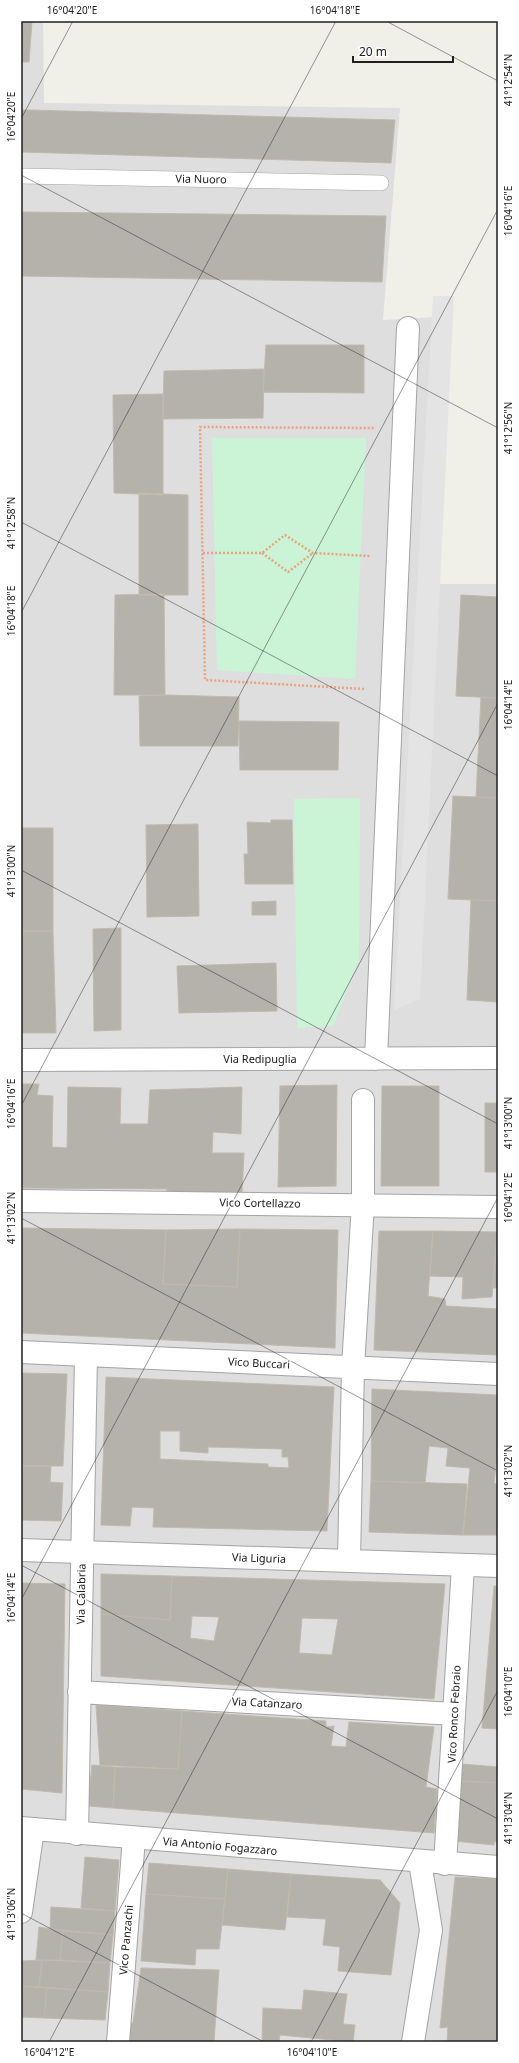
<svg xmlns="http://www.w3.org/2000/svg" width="519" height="2063" font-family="'Noto Sans',sans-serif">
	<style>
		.residential { fill: #dedede }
		.park { fill: #cbf4d7 }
		.parking { fill: #e4e4e4 }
		.building { fill: #b5b2ab; stroke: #c0b9ac; fill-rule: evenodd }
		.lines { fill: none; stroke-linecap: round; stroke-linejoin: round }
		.service-casing { stroke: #a4a4a4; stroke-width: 16 }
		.minor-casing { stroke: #a4a4a4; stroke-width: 24 }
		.tertiary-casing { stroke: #a4a4a4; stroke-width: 24 }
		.path { stroke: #eca27d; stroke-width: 2.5; stroke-dasharray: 2 2; stroke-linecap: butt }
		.service { stroke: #fff; stroke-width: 15 }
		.minor { stroke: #fff; stroke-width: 22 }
		.tertiary { stroke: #fff; stroke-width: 22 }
		.ticks { fill: none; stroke: #202020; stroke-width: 1; stroke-opacity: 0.45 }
		.labels { text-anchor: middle; stroke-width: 3; stroke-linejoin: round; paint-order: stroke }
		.street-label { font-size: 11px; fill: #202020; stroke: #fff }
		.neatline { fill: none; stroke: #202020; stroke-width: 1.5 }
		.ticks-label { font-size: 10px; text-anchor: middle; fill: #202020 }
	</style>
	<rect width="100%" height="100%" fill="#f0efe8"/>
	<path class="residential" d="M21,21H43L44,103L400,108L383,320L436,317L429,584H498V2042H21Z"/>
	<path class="park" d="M212,438H366L355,679L217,670Z
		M360,798L359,960L333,1026L297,1028L294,799Z"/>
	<path class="parking" d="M433,296H454L420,999L394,1010Z"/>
	<path class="building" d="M21,21H32L29,62H21Z
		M21,110H29L395,120L391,163L21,152Z
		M21,212L386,216L382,282L21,276Z
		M266,345H364V393L263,392Z
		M264,369L263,418L163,419L164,371Z
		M163,394V495L114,493L113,395Z
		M139,493L188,495V595H139Z
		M164,594L165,695H114L115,595Z
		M461,595L498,597V698L456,696Z
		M165,695L239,697L238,746H140L139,696Z
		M481,697L498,698V798L476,797Z
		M239,721L339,722L338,770H240Z
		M453,796L498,798V901L448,899Z
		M271,820H292L293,884H245L244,854H248L247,822L271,823Z
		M198,824L199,916L147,917L146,825Z
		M21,828H53V931H21Z
		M471,900L498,901V1002L467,1000Z
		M276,901V915H252V902Z
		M121,928V1030L94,1031L93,929Z
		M21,931H53L56,1033H21Z
		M276,963L277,1011L179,1013L177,966Z
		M21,1084H39L37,1095L53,1096L52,1147L67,1148L68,1087L121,1088L120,1124H148L150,1090L242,1087L241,1134L213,1132L212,1153H244L242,1192L167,1193V1189L21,1188Z
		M337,1085L336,1186L278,1187L280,1086Z
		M382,1086H439V1186H381Z
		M485,1103H498V1172H485Z
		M21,1228L166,1230L163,1284L237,1287L240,1229L338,1230L335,1348L21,1333Z
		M240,1229L237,1287L163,1284L166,1230Z
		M379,1231H433L428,1296L445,1299L446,1306L498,1309V1355L374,1350Z
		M433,1231L497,1232L492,1297L462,1299L463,1277L430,1276Z
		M497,1232L498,1288H493Z
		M21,1373L67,1374L63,1466H21Z
		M106,1377L334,1387L327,1531L153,1527L154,1508L132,1507L130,1526L101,1525ZM160,1431H180V1451L208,1453V1447L282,1449V1457H288L289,1468L268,1467V1464L160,1459Z
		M372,1389L498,1395V1442L494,1484L498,1483V1535H463L470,1468L446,1466L448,1448L429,1446L425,1483L371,1481Z
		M21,1466H51L50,1482L63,1483L61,1521L21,1520Z
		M371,1481L467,1484L463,1535L369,1532Z
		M101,1574L172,1576L170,1620L101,1614Z
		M172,1576L445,1584L434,1699L101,1676V1614L170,1620ZM192,1616L219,1617L214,1641L190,1638ZM302,1618L338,1619L332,1655L299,1653Z
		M21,1583L65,1584L62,1793L21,1789Z
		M494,1586H498V1729L482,1728Z
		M96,1705L182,1711L178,1769L100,1765Z
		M182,1711L326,1721V1727L334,1726L331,1746L346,1747L349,1722L434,1727L426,1787L437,1789L434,1833L113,1808L115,1767L178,1769Z
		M462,1764L498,1767V1816H495L497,1783L461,1781Z
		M92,1765L115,1767L113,1808L88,1806Z
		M456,1781L497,1783L495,1816H498V1842H494V1845L454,1841Z
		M85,1857L119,1860L115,1911L81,1908Z
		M149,1863L228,1869L225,1899L146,1894Z
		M228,1869L291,1874L285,1930L222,1925Z
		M291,1874L380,1880L400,1903L391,1975L338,1971L340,1947L323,1945L326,1919L287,1917Z
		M455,1877L498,1879V2042H447L448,2027L440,2028Z
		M146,1894L225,1899L219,1949H196L195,1965L141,1961Z
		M51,1907L115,1911L113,1935L50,1929Z
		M39,1927L63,1931L60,1960H36Z
		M63,1931L113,1935L110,1963L60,1960Z
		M42,1960L110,1963L108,1992L39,1987Z
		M42,1960L39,1987L21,1986L22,1961Z
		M141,1968L219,1970L214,2042H127L128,2024L133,2023Z
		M21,1986L47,1988L44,2018L21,2017Z
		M47,1988L108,1992L105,2020L44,2018Z
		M304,1990L347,1994L343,2024L355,2025L353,2042L280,2035L279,2042H262L263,2008L302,2010Z"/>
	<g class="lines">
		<defs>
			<path id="service" d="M21,176L381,183"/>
			<path id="minor" d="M376,1059L408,328
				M21,1060L498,1058
				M21,1201L498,1207
				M21,1352L498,1374
				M21,1550L498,1566
				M349,1561L353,1367L363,1204V1100
				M79,1692L454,1714
				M77,1834L86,1355
				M445,1864L463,1565
				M21,1912L33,1829
				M118,2042L134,1838"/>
			<path id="tertiary" d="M21,1828L498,1867
				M413,2042L431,1930L420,1862"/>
		</defs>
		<use href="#service" class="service-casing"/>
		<use href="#minor" class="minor-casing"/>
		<use href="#tertiary" class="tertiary-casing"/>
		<path class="path" d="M203,553H262L285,535L313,553L370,556
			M262,553L288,572L313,553
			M364,689L205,680L200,427L375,428"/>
		<use href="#service" class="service"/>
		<use href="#minor" class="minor"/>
		<use href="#tertiary" class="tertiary"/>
	</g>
	<path class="ticks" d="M386,21L498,81M21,119L73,21M21,175L498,428M21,522L498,776M21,613L336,21M21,870L498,1124M21,1106L498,209M21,1218L498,1471M21,1565L498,1819M21,1600L498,703M21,1913L264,2042M49,2042L498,1197M311,2042L498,1690"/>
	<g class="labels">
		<g class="street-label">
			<text transform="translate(201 179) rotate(1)" y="4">Via Nuoro</text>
			<text x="260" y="1063">Via Redipuglia</text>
			<text transform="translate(260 1203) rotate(1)" y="4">Vico Cortellazzo</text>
			<text transform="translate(259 1363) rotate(3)" y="4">Vico Buccari</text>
			<text transform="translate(259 1558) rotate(2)" y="4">Via Liguria</text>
			<text transform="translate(81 1594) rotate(-89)" y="4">Via Calabria</text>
			<text transform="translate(267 1703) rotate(3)" y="4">Via Catanzaro</text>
			<text transform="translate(454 1714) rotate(-87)" y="4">Vico Ronco Febraio</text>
			<text transform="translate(220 1846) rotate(5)" y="4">Via Antonio Fogazzaro</text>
			<text transform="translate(126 1940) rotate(-85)" y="4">Vico Panzachi</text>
		</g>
	</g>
	<rect width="519" height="2063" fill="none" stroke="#ffffff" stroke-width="44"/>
	<path d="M353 56v6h100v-6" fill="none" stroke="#202020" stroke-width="2"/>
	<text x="359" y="56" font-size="12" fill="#202020" stroke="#ffffff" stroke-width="3" paint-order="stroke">20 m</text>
	<rect x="22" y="22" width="475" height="2019" class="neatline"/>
	<g class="ticks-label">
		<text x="72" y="14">16°04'20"E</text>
		<text x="335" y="14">16°04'18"E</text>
		<text transform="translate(508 80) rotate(-90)" y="4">41°12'54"N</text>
		<text transform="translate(11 117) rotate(-90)" y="4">16°04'20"E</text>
		<text transform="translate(508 211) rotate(-90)" y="4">16°04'16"E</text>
		<text transform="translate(508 428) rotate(-90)" y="4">41°12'56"N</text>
		<text transform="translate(11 523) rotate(-90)" y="4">41°12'58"N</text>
		<text transform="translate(11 611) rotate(-90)" y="4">16°04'18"E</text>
		<text transform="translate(508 705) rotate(-90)" y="4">16°04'14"E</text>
		<text transform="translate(11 871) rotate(-90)" y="4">41°13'00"N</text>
		<text transform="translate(11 1104) rotate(-90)" y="4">16°04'16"E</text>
		<text transform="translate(508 1123) rotate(-90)" y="4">41°13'00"N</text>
		<text transform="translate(508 1198) rotate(-90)" y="4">16°04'12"E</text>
		<text transform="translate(11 1218) rotate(-90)" y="4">41°13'02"N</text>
		<text transform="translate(508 1471) rotate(-90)" y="4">41°13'02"N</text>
		<text transform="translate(11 1598) rotate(-90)" y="4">16°04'14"E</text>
		<text transform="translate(508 1692) rotate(-90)" y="4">16°04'10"E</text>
		<text transform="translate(508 1818) rotate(-90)" y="4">41°13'04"N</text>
		<text transform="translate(11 1914) rotate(-90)" y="4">41°13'06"N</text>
		<text x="49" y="2056">16°04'12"E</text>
		<text x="312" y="2056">16°04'10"E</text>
	</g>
</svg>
